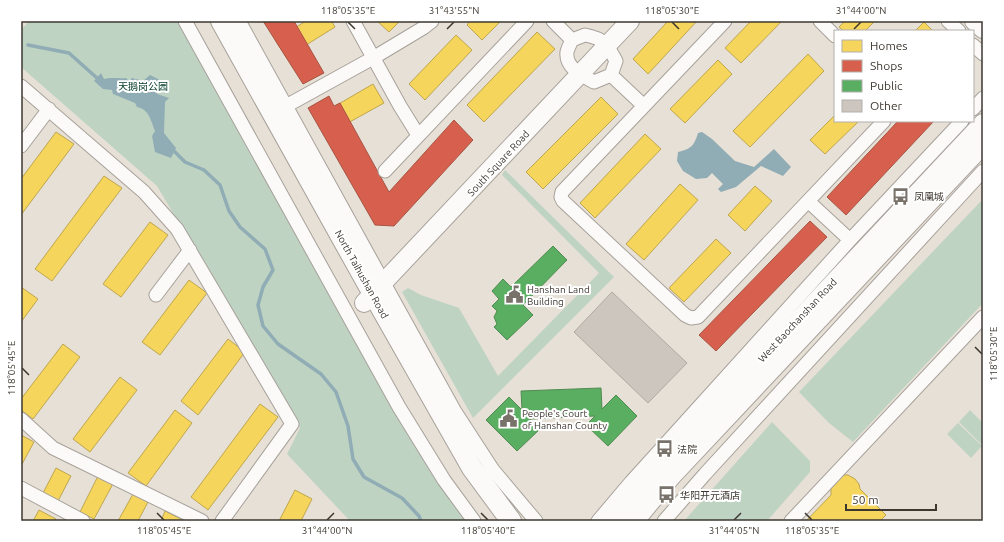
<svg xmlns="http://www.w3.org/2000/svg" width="1004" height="542" font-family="Ubuntu,'Noto Sans SC',sans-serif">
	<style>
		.green { fill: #bfd3c3 }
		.water { fill: #90acb5 }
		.homes { fill: #f6d55c; stroke: #bea64f }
		.shops { fill: #d6604d; stroke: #a85444 }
		.public { fill: #5aae61; stroke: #518a52 }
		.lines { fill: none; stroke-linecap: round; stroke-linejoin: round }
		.stream { stroke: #90acb5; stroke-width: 3.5 }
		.building { fill: #ccc6be; stroke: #afaaa2 }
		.street-casing { stroke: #a7a19a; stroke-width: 15 }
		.secondary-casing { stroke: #a7a19a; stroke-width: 20 }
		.primary-casing { stroke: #a7a19a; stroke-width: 22 }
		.street { stroke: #fbfaf9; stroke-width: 13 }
		.secondary { stroke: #fbfaf9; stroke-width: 18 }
		.primary { stroke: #fbfaf9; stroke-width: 20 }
		.ticks { fill: none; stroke: #3d3730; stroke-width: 1.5 }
		.labels { text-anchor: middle; stroke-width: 4; stroke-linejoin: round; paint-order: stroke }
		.park-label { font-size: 10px; fill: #003925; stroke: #fff }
		.street-label { font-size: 10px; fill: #3d3730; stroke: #fff }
		.poi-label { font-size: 10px; fill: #3d3730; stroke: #fff; text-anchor: start }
		.neatline { fill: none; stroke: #3d3730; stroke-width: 1.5 }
		.ticks-label { font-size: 10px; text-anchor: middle; fill: #3d3730 }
	</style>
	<rect width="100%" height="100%" fill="#e7e0d6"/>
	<path class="green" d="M29,21H182L470,521H350L287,454L300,428L157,186L21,67V30Z
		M505,170L614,277L473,418L402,292L408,288L421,295L459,308L498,376L599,273L502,175Z
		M983,199V303L853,442L829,423L799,392Z
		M970,410L983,423V446L959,422Z
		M772,422L810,461V472L767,521H684Z
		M958,423L982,446L971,458L947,434Z"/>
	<path class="water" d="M101,73L104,79C111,77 118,79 126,78L129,81L132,78L143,81L150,75L158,79L162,85L153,88L157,90V94L169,98L165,102L164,133L176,148L171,158L155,152L152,136L155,131C151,121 149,109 137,107L135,103L113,94L112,90L103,89L94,81Z
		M702,132L712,139L735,161L754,167L774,149L791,167L783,176L761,166L736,187L721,192L718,189L723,184L712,173L707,178L696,179L683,171L677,161L678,152C691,149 694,146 698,133Z"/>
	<path class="homes" d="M306,21H334L332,22L335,27L303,47L302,45L296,49L299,53L288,60L275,40Z
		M377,21H400L389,32Z
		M470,21H501L482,40L467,25Z
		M668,21H697L648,74L633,59Z
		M751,21H782L741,63L725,48Z
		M845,21H875L865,31H844L839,27Z
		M924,22L933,31H915Z
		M537,32L555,49L484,122L467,105Z
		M456,35L472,50L425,100L409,84Z
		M808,54L824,71L750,147L733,131Z
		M718,60L732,74L685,123L670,109Z
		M373,84L384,103L328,134L318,116Z
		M601,97L618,114L543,189L526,172Z
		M835,115V121H859L825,154L810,140Z
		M899,121H927L877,173L863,159Z
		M56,132L74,144L21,215V179Z
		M645,134L661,149L595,218L580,203Z
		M104,176L122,188L52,281L35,269Z
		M680,184L698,200L644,260L626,244Z
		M755,186L772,201L745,231L728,215Z
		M150,222L168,235L121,297L103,284Z
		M716,239L731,253L684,302L669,288Z
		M189,280L207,293L160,355L142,342Z
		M21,287L38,299L21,322Z
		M228,339L245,352L198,415L181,401Z
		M63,344L80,357L33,419L21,410V399Z
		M120,377L137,390L90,452L73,439Z
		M260,404L278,417L208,510L191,497Z
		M175,410L192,423L146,486L128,473Z
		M21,435L34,442L21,466Z
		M56,468L71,476L58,501L43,493Z
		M99,474L114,482L94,519L80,512Z
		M844,475H848L855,479L859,484L860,489L886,515L880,521H806L831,495V485L839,477Z
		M295,490L312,499L301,521H279Z
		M133,494L148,502L138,521H118Z
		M39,510L56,519L55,521H33Z
		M165,511L183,520L182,521H161Z"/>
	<path class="shops" d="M263,21H294L324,73L303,84Z
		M329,96L334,106L340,103L389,192L454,120L473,140L394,226L375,225L308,108Z
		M898,121H934L846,215L827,197Z
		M810,221L827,237L716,351L699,335Z"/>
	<path class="public" d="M553,246L567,260L523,305L533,315L507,340L494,327L497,324L494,317L497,311L492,306L499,299L492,291L503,279L511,287Z
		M601,388L602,409L616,395L637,416L608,446L586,425L595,416L530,419L540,429L517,451L486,420L509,397L522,410L521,391Z"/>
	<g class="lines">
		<path class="stream" d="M28,45L69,53L97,78L101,79
			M171,148L185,162L204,170L220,185L229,211L240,227L265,249L273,270L263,287L258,305L263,326L278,344L321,374L336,392L348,426L353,459L364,477L402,498L419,516L421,521"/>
	</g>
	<path class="building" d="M612,292L687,363L648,403L574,332Z"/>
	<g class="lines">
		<defs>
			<path id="street" d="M185,21L399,407L444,480L474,521
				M239,21L454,410L493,470L536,521
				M353,21L400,106L418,135
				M553,21L572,40
				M725,21L562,192L561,197L563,201L685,315L691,318L698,317L884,121
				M820,21L835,36
				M948,21L959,31
				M585,35C605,39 607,44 616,61L611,75L594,82C583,76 565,68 567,52C568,48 570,44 572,40Z
				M973,45L983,54
				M611,75L644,106
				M21,86L144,192L177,229L292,424L222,521
				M286,106L373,58L423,28L432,21
				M973,109L983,98
				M21,146L49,109
				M385,171L527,21
				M808,201L850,240
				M156,295L190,250
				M21,419L53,448L202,521
				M21,488L83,521
				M598,521L631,482L850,240L962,121
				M664,521L705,474L983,171
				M791,521L983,317"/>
			<path id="secondary" d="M974,21L983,29
				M364,303L630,21
				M615,521L661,466L983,123
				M635,521L672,476L983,145"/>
			<path id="primary" d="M221,21L373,294L472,468L511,521"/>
		</defs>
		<use href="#street" class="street-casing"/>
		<use href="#secondary" class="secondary-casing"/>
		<use href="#primary" class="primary-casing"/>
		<use href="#street" class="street"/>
		<use href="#secondary" class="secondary"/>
		<use href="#primary" class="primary"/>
	</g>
	<path class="ticks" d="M348,22L355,29M672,22L679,29M447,29L454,22M854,29L861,22M975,347L982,354M22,368L29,375M157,513L164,520M481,513L488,520M805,513L812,520M327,520L334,513M734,520L741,513"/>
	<defs>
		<symbol id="bus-bare" viewBox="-9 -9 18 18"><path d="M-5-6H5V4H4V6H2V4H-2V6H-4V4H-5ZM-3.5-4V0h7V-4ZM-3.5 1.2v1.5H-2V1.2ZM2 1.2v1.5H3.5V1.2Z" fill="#78726a" stroke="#fff" stroke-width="2.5" paint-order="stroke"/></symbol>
		<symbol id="civic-bare" viewBox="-9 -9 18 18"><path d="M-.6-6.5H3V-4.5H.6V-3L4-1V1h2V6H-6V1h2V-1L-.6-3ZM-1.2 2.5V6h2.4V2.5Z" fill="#78726a" stroke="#fff" stroke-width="2.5" paint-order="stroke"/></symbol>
	</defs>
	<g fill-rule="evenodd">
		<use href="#bus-bare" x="888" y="184" width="25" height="25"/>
		<use href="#civic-bare" x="502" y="282" width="25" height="25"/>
		<use href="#civic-bare" x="496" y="406" width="25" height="25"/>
		<use href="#bus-bare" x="652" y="436" width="25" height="25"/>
		<use href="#bus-bare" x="654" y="482" width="25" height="25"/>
	</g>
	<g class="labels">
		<g class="park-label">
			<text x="143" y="90">天鹅岗公园</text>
		</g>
		<g class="street-label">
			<text transform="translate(498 163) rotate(-47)" y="4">South Square Road</text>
			<text transform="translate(362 274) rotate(61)" y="4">North Taihushan Road</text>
			<text transform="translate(797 320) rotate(-47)" y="4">West Baochanshan Road</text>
		</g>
		<g class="poi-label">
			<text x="914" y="200">凤凰城</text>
			<text x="527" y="293">Hanshan Land<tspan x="527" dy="12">Building</tspan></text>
			<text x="522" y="417">People's Court<tspan x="522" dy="12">of Hanshan County</tspan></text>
			<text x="677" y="453">法院</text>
			<text x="680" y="499">华阳开元酒店</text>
		</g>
	</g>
	<rect width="1004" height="542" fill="none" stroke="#ffffff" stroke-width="44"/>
	<rect x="834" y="30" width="140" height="92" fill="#ffffff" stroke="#b1afac"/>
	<rect x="842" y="40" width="20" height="12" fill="#f6d55c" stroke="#b1afac"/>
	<text x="870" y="50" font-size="12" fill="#3d3730">Homes</text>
	<rect x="842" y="60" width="20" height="12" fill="#d6604d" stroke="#b1afac"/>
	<text x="870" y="70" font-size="12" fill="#3d3730">Shops</text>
	<rect x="842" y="80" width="20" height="12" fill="#5aae61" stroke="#b1afac"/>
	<text x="870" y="90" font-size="12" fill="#3d3730">Public</text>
	<rect x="842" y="100" width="20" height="12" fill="#ccc6be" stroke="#b1afac"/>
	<text x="870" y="110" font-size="12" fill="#3d3730">Other</text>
	<path d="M846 504v6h90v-6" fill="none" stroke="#3d3730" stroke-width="2"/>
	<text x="852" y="504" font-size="12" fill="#3d3730" stroke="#ffffff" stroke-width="3" paint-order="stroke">50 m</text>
	<rect x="22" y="22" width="960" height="498" class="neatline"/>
	<g class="ticks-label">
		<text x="348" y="14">118°05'35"E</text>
		<text x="454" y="14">31°43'55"N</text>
		<text x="672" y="14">118°05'30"E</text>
		<text x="861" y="14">31°44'00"N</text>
		<text transform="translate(993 354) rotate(-90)" y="4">118°05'30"E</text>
		<text transform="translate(11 368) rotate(-90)" y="4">118°05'45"E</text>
		<text x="164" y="534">118°05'45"E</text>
		<text x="327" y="534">31°44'00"N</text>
		<text x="488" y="534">118°05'40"E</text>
		<text x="734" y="534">31°44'05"N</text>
		<text x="812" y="534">118°05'35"E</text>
	</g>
</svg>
